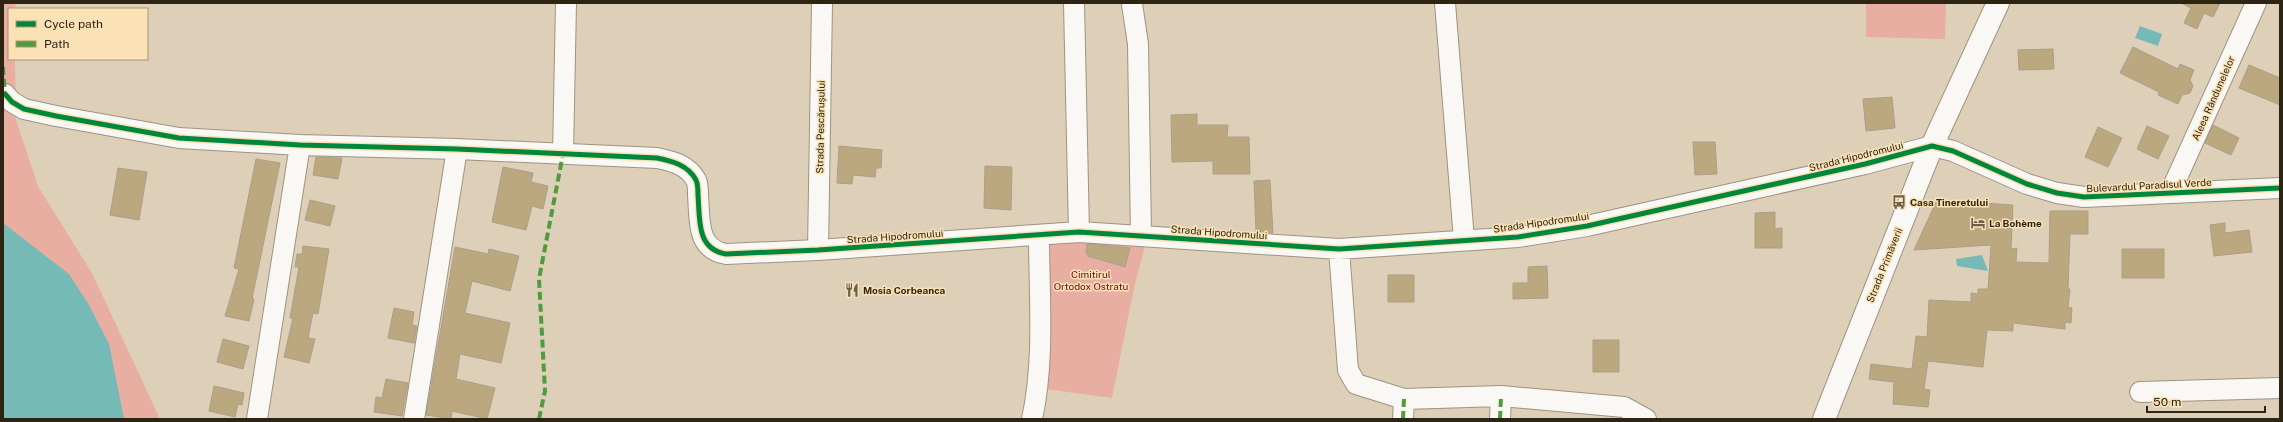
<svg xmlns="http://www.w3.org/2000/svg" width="2283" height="422" font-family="'Public Sans',sans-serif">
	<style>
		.green { fill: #e8aea2 }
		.water { fill: #76bab8 }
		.building { fill: #bba87f; stroke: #aa9f8c }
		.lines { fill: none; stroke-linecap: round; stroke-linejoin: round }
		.minor-casing { stroke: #9e9380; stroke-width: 22 }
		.major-casing { stroke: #9e9380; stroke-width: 24 }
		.minor { stroke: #faf8f4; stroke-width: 20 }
		.major { stroke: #faf8f4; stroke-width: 22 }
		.quiet { stroke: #4f9b3d; stroke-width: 4; stroke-dasharray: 8 4; stroke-linecap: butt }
		.cycleway-casing { stroke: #fae2b6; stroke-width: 8 }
		.cycleway { stroke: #00873e; stroke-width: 5 }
		.labels { text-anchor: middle; stroke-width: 3; stroke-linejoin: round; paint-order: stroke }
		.street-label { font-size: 10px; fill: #2d2413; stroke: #fae2b6 }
		.poi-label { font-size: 10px; font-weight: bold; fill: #2d2413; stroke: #fae2b6; text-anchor: start }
		.park-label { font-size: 10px; fill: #7f0219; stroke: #fae2b6 }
	</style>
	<rect width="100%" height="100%" fill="#ded0b8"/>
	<path class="green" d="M3,3H16L15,9H9V59H15L16,120L38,186L93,275L160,419H3Z
		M1866,3H1946L1945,39L1866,37Z
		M1147,239L1135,283L1112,398L1045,389L1047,243Z"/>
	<path class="water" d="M2140,26L2162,34L2158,46L2135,38Z
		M3,223L69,274L89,305L109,344L124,419H3Z
		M1982,255L1988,271L1957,266L1956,259Z"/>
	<path class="building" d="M2181,3H2220L2213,17L2204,13L2197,29L2184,23L2191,8Z
		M2133,47L2178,69L2180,64L2194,70L2190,80L2193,86L2190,93L2182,95L2178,104L2158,95L2159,92L2120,73Z
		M2053,49L2054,69L2019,70L2018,50Z
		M2249,65L2280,78V105L2239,88Z
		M1892,97L1895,128L1866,131L1863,99Z
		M1197,114V125H1228L1227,137H1249L1250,174H1213V161L1172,162L1171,115Z
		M2213,125L2239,138L2231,155L2205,143Z
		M2147,126L2169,136L2158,159L2137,149Z
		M2098,127L2122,138L2108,167L2085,157Z
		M1693,142H1715L1717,174L1695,175Z
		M839,146L882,150L881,168H876L875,177L853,175L852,184L837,183Z
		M316,157L342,158L338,179L313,175Z
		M256,159L280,163L252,299H254L249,321L225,316L239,269L234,268Z
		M985,166L1012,167L1011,210L984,208Z
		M503,167L533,173L531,182L548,186L543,209L532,206L526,230L492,222Z
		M118,168L147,172L139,220L110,215Z
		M1270,180L1273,233L1256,232L1254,181Z
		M310,200L335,206L330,226L305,220Z
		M1937,200L2013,205L2011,249L2017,248L2016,262L2049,263L2050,211H2088V234H2070L2068,289H2070L2068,307L2072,308L2071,323L2065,322V329L2013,323V331L1987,330L1983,367L1928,361L1924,389L1930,390L1928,407L1893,404L1894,382L1869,379L1871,364L1912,369L1916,336L1927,337L1929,300L1971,302V293L1978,294V289H1988L1991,245L1914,250Z
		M1775,212V229L1782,228V248H1755V213Z
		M2225,223V233L2249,230L2252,252L2214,256L2210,225Z
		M1087,244L1130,248L1125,267L1088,256L1086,253Z
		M303,246L329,249L318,314L313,313L308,338L315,339L309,363L284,357L293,318H290L299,267H295L297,254H302Z
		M455,247L488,254L489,249L519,256L510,291L472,281L465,313L510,323L501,363L460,354L456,379L495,388L487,419L452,411L451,419L426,415Z
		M2122,249H2164V278H2122Z
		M1547,266L1548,298L1513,299V283H1528V267Z
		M1388,275H1414V302H1388Z
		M394,308L414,312L412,325L417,326L414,343L388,338Z
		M223,339L249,346L243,369L217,362Z
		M1593,340H1619V372H1593Z
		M386,379L408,383L402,416L374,412L376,397L382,398Z
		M214,386L244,393L242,405L238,404L235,417L209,411Z"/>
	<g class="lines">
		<defs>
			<path id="minor" d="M1074,3L1079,232
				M1445,3L1464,240
				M1132,4L1138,44L1141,236
				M5,94L12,102L24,109L56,116L179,138L300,145L457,149L657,158C672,161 688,165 696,180C698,184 698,190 698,195C700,219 696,249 726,254L818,250L1079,232L1339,249L1518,237L1587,226L1645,213L1865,164L1932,146L1953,151L2027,184L2057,193L2084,197L2280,188
				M563,154L566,3
				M2170,193L2256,3
				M1339,249L1348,370L1356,384L1404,399L1501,396L1624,407L1646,419
				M818,250L822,3
				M2140,392L2280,388
				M257,419L300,145
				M414,419L457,149
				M1032,419C1045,360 1039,296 1039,235
				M1403,419L1404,399
				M1500,419L1501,396"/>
			<path id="major" d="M1824,419L1932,146L1998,3"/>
		</defs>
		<use href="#minor" class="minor-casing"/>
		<use href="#major" class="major-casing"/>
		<use href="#minor" class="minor"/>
		<use href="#major" class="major"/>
		<path class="quiet" d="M3,67L5,94
			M539,419L545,391L539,279L563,154
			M1403,419L1404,399
			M1500,419L1501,396"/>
		<defs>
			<path id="cycleway" d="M5,94L12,102L24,109L56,116L179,138L300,145L457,149L657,158C672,161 688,165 696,180C698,184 698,190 698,195C700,219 696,249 726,254L818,250L1079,232L1339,249L1518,237L1587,226L1645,213L1865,164L1932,146L1953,151L2027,184L2057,193L2084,197L2280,188"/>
		</defs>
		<use href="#cycleway" class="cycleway-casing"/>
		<use href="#cycleway" class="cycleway"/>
	</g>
	<defs>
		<symbol id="bus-bare" viewBox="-9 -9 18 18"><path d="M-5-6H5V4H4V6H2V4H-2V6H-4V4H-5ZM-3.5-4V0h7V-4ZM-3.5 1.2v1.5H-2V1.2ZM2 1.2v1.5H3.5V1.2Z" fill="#6b604d" stroke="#fae2b6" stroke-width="2.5" paint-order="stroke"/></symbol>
		<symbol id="hotel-bare" viewBox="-9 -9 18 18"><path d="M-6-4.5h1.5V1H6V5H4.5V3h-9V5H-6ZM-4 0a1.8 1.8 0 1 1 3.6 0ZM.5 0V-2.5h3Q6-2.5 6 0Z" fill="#6b604d" stroke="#fae2b6" stroke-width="2.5" paint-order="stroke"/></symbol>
		<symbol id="restaurant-bare" viewBox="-9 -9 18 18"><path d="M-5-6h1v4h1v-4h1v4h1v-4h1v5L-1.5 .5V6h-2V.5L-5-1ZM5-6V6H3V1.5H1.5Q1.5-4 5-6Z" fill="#6b604d" stroke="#fae2b6" stroke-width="2.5" paint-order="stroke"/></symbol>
	</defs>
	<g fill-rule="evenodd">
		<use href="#bus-bare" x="1889" y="192" width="20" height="20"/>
		<use href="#hotel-bare" x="1968" y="213" width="20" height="20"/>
		<use href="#restaurant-bare" x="842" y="280" width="20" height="20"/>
	</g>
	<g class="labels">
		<g class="street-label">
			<text transform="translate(2213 98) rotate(-66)" y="4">Aleea Rândunelelor</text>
			<text transform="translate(820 127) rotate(-89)" y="4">Strada Pescărușului</text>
			<text transform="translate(1856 156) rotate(-14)" y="4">Strada Hipodromului</text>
			<text transform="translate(2149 185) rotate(-3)" y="4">Bulevardul Paradisul Verde</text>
			<text transform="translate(1541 222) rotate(-8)" y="4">Strada Hipodromului</text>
			<text transform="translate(1219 232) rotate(4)" y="4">Strada Hipodromului</text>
			<text transform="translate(895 236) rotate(-4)" y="4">Strada Hipodromului</text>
			<text transform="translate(1884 265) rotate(-68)" y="4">Strada Primăverii</text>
		</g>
		<g class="poi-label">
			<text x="1910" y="206">Casa Tineretului</text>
			<text x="1989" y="227">La Bohème</text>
			<text x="863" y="294">Mosia Corbeanca</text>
		</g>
		<g class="park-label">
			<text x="1091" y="278">Cimitirul<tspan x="1091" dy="12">Ortodox Ostratu</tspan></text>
		</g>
	</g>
	<rect width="2283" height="422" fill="none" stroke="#2d2413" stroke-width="8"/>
	<rect x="8" y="8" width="140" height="52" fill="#fae2b6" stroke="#a89675"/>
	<rect x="16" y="21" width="20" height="6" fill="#00873e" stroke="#a89675"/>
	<text x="44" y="28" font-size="12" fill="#2d2413">Cycle path</text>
	<rect x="16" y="41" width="20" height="6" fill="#4f9b3d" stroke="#a89675"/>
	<text x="44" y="48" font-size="12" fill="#2d2413">Path</text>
	<path d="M2147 406v6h118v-6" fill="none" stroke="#2d2413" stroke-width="2"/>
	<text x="2153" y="406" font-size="12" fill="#2d2413" stroke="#fae2b6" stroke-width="3" paint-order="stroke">50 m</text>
</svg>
